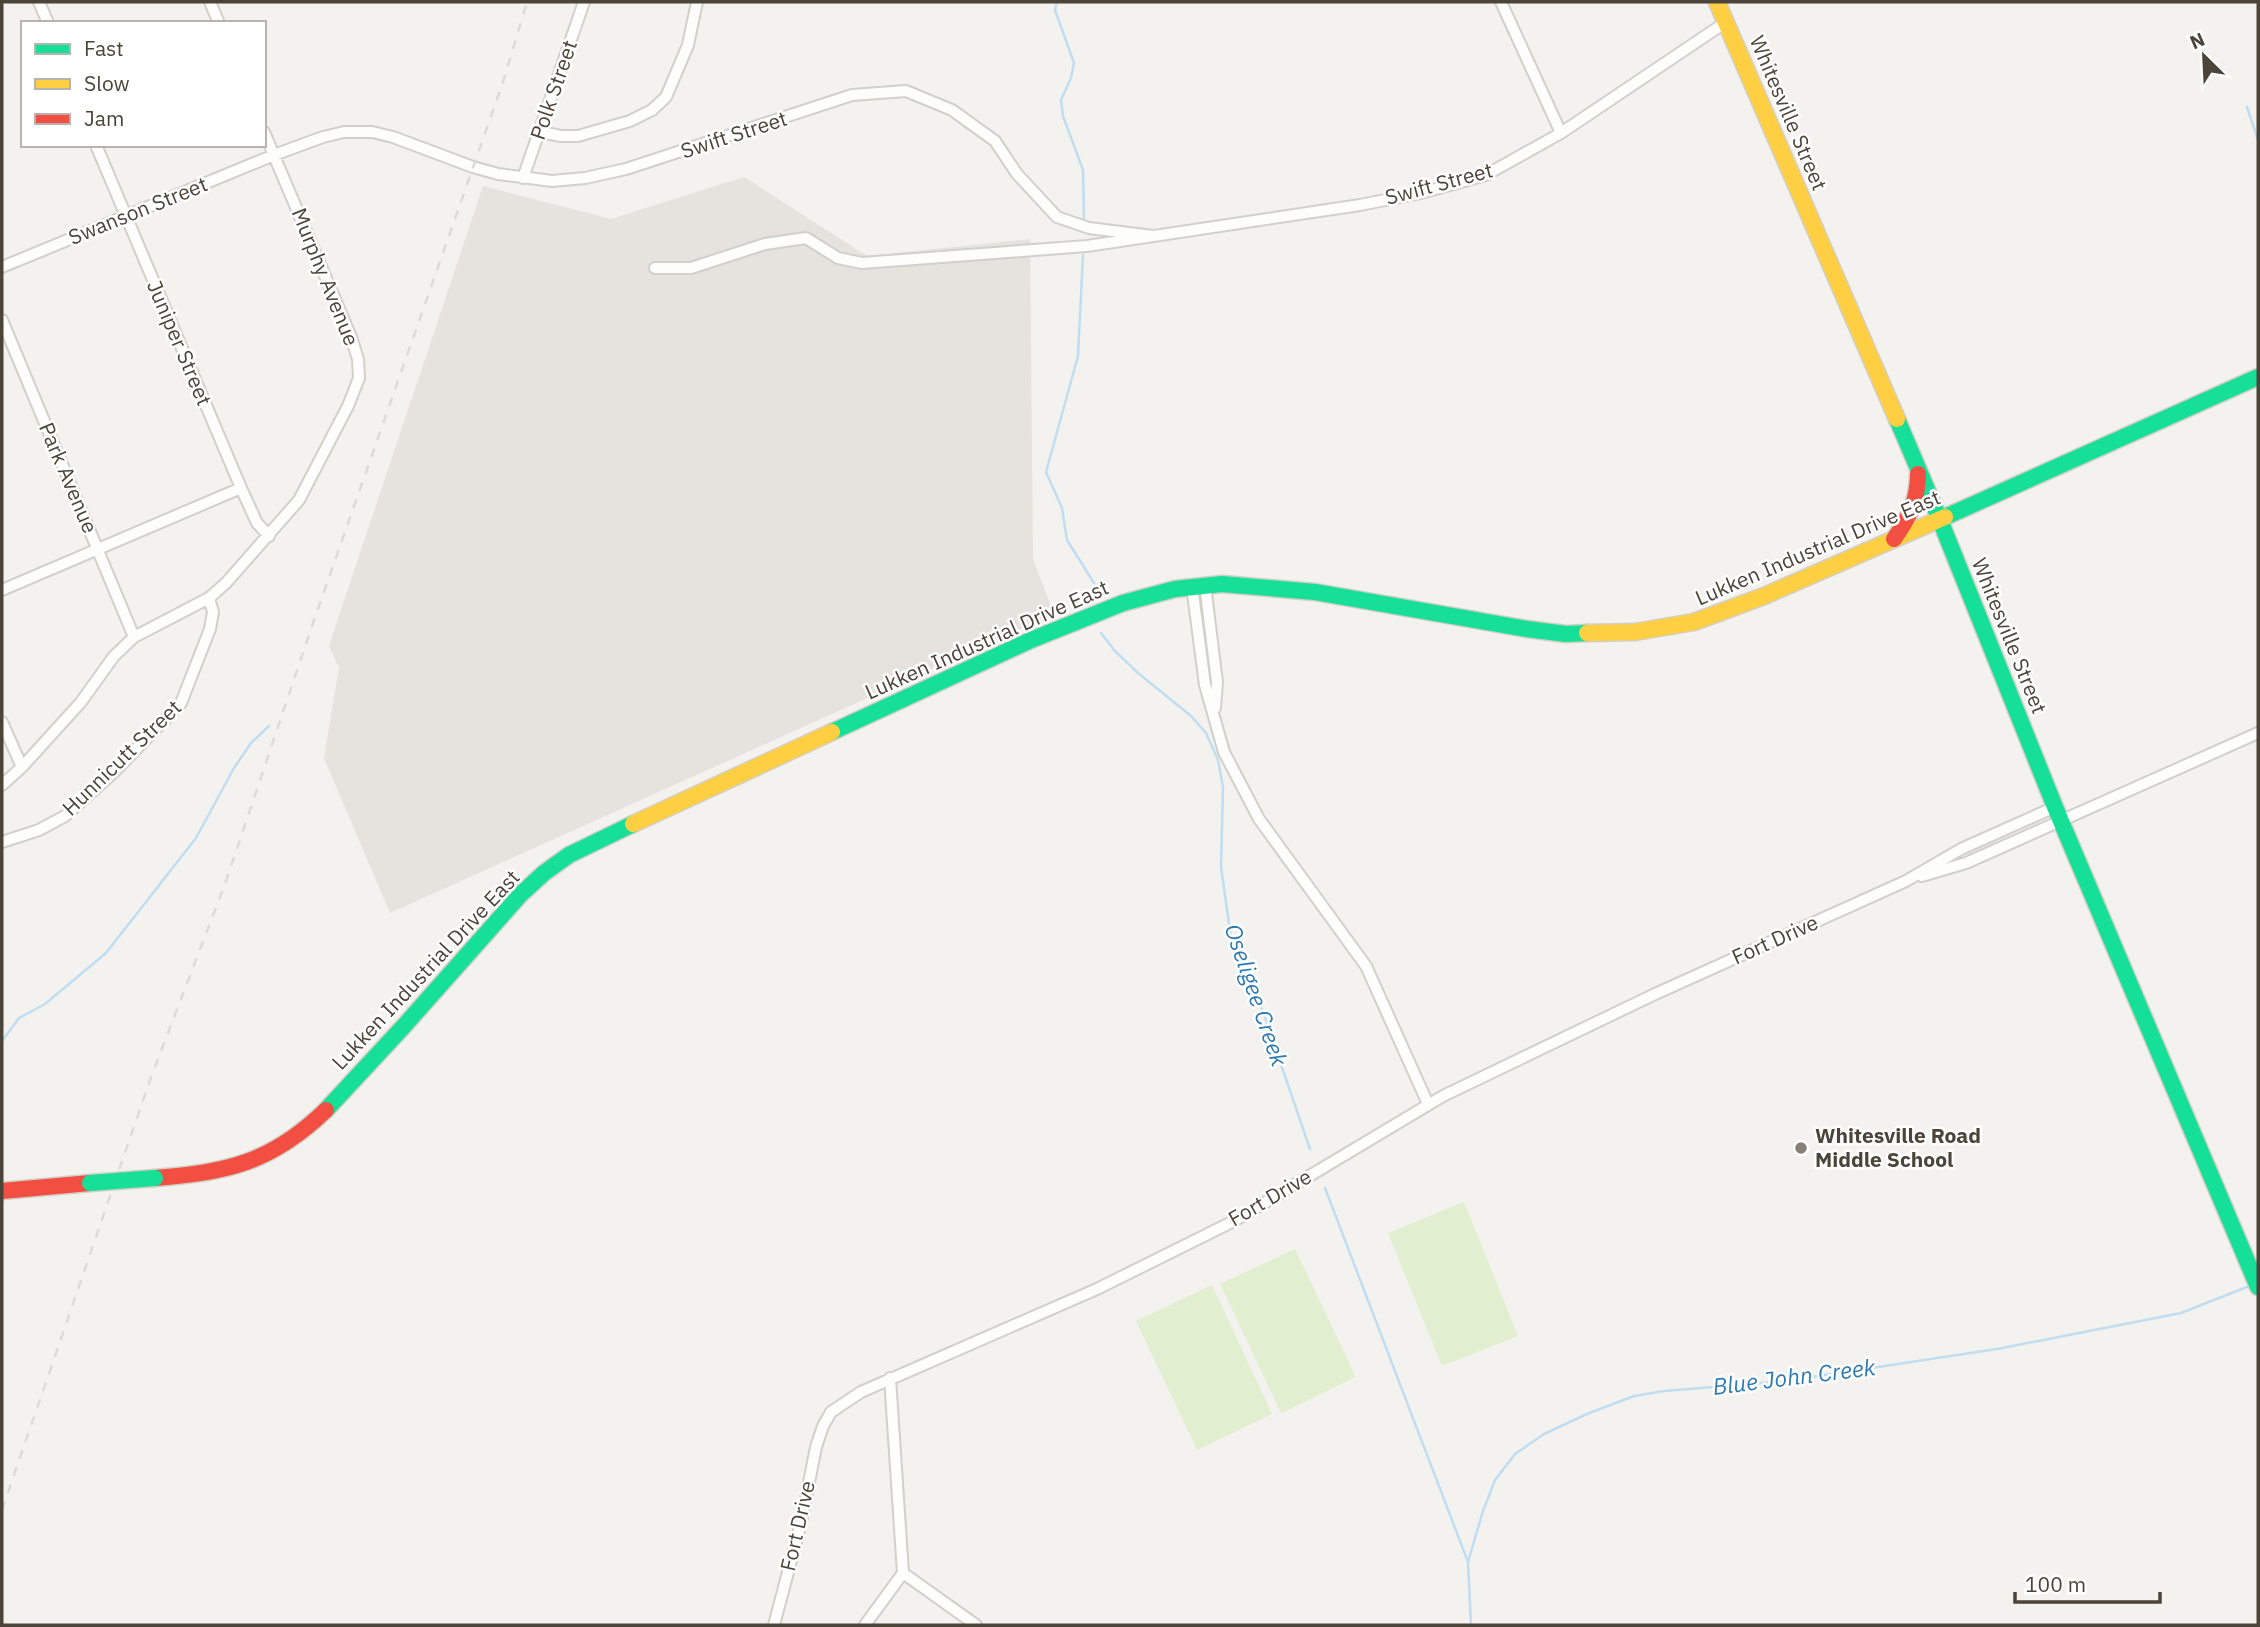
<svg xmlns="http://www.w3.org/2000/svg" width="2260" height="1627" font-family="'IBM Plex Sans',sans-serif">
	<style>
		.industrial { fill: #e6e2de }
		.green { fill: #e1eecf }
		.lines { fill: none; stroke-linecap: round; stroke-linejoin: round }
		.stream { stroke: #c0ddf1; stroke-width: 2.5 }
		.street-casing { stroke: #d2d0cb; stroke-width: 14 }
		.fast-casing { stroke: #d3cfc5; stroke-width: 19 }
		.slow-casing { stroke: #d3cfc5; stroke-width: 19 }
		.jam-casing { stroke: #d3cfc5; stroke-width: 19 }
		.street { stroke: #fdfdfc; stroke-width: 10 }
		.fast { stroke: #16e098; stroke-width: 16 }
		.slow { stroke: #ffcf43; stroke-width: 16 }
		.jam { stroke: #f24e42; stroke-width: 16 }
		.rail { stroke: #dbdbda; stroke-width: 2.5; stroke-dasharray: 9 9; stroke-linecap: butt }
		.fast-bridge-casing { stroke: #d3cfc5; stroke-width: 19; stroke-linecap: butt }
		.fast-bridge { stroke: #16e098; stroke-width: 16 }
		.poi-dot { fill: #868178; stroke: #fff; stroke-width: 2.5 }
		.labels { text-anchor: middle; stroke-width: 5; stroke-linejoin: round; paint-order: stroke }
		.street-label { font-size: 21px; fill: #4b4439; stroke: #fff }
		.poi-label { font-size: 21px; font-weight: bold; fill: #4b4439; stroke: #fff; text-anchor: start }
		.water-label { font-size: 23px; font-style: italic; fill: #2e7ab2; stroke: #fff }
	</style>
	<rect width="100%" height="100%" fill="#f4f2ee"/>
	<path class="industrial" d="M744,177L867,256L1030,239L1033,559L1054,614L390,913L324,758L339,668L329,646L483,186L611,219Z"/>
	<path class="green" d="M1464,1202L1518,1336L1442,1366L1388,1233Z
		M1295,1249L1356,1377L1281,1413L1220,1284Z
		M1212,1285L1272,1414L1197,1450L1136,1321Z"/>
	<g class="lines">
		<path class="stream" d="M1057,2L1055,10L1074,63L1071,78L1061,100L1063,116L1083,170L1084,219
			M2247,107L2258,140
			M1083,255L1078,356L1046,472L1062,508L1067,540L1094,583
			M1101,633L1115,651L1138,673L1191,716L1206,733L1218,760L1223,787L1221,867L1231,938L1251,977L1310,1149
			M2,1041L19,1018L45,1004L106,953L196,838L234,768L251,743L269,726
			M1325,1188L1468,1562
			M1471,1625L1468,1562L1483,1511L1495,1480L1515,1454L1544,1434L1587,1414L1634,1396L1664,1391L1785,1381L1997,1349L2181,1313L2252,1285"/>
		<defs>
			<path id="street" d="M39,2L48,23
				M210,2L219,23
				M1501,2L1561,133
				M540,132L561,136H578L630,121L652,110L666,97L688,45L697,2
				M96,145L241,488L257,523L269,536
				M523,178L584,2
				M2,267L274,155L323,137L344,132H372L393,137L473,167L498,174L552,181L585,178L626,169L852,95L906,91L952,110L995,141L1017,174L1057,217L1089,228L1153,236
				M655,268H691L765,244L806,238L838,258L862,263L1087,246L1360,205L1421,193L1486,175L1561,133L1726,22
				M2,320L134,637
				M1205,585L1217,682L1215,708
				M1192,586L1205,685L1224,752L1259,819L1366,966L1428,1104
				M2,590L241,488
				M2,722L22,767
				M2,785L22,767L81,702L114,656L134,637L209,598L226,583L299,500L348,406L359,378L358,359L351,337L264,132
				M2,842L39,830L65,816L113,773L181,703L210,629L213,612L209,598
				M1922,876L1966,863L2258,733
				M903,1573L976,1625
				M774,1625L801,1523L816,1447L823,1426L831,1412L861,1392L1097,1289L1234,1221L1443,1096L1653,995L1906,881L1961,849L2055,807
				M865,1625L903,1573L890,1378"/>
			<path id="fast" d="M1897,419L1940,520L2055,807L2258,1287
				M1945,517L2258,377
				M832,732L1031,640L1123,603L1175,589L1222,584L1315,592L1527,629L1566,634L1587,633
				M326,1110L404,1026L521,894L544,873L569,855L633,824"/>
			<path id="slow" d="M1717,2L1897,419
				M1587,633L1635,632L1694,622L1764,596L1945,517
				M633,824L832,732"/>
			<path id="jam" d="M1894,539C1909,518 1918,500 1918,474
				M155,1178C228,1172 271,1163 326,1110
				M2,1191L90,1183"/>
		</defs>
		<use href="#street" class="street-casing"/>
		<use href="#fast" class="fast-casing"/>
		<use href="#slow" class="slow-casing"/>
		<use href="#jam" class="jam-casing"/>
		<use href="#street" class="street"/>
		<use href="#fast" class="fast"/>
		<use href="#slow" class="slow"/>
		<use href="#jam" class="jam"/>
		<path class="rail" d="M2,1510L150,1080L225,884L313,623L503,82L527,2"/>
		<defs>
			<path id="fast-bridge" d="M90,1183L155,1178"/>
		</defs>
		<use href="#fast-bridge" class="fast-bridge-casing"/>
		<use href="#fast-bridge" class="fast-bridge"/>
	</g>
	<circle class="poi-dot" cx="1801" cy="1148" r="7"/>
	<g class="labels">
		<g class="street-label">
			<text transform="translate(554 90) rotate(-71)" y="7">Polk Street</text>
			<text transform="translate(1788 113) rotate(67)" y="7">Whitesville Street</text>
			<text transform="translate(734 135) rotate(-18)" y="7">Swift Street</text>
			<text transform="translate(1439 184) rotate(-15)" y="7">Swift Street</text>
			<text transform="translate(138 211) rotate(-22)" y="7">Swanson Street</text>
			<text transform="translate(325 277) rotate(68)" y="7">Murphy Avenue</text>
			<text transform="translate(179 343) rotate(67)" y="7">Juniper Street</text>
			<text transform="translate(68 478) rotate(67)" y="7">Park Avenue</text>
			<text transform="translate(1818 548) rotate(-23)" y="7">Lukken Industrial Drive East</text>
			<text transform="translate(2009 636) rotate(68)" y="7">Whitesville Street</text>
			<text transform="translate(987 640) rotate(-24)" y="7">Lukken Industrial Drive East</text>
			<text transform="translate(122 758) rotate(-44)" y="7">Hunnicutt Street</text>
			<text transform="translate(1775 940) rotate(-24)" y="7">Fort Drive</text>
			<text transform="translate(426 970) rotate(-47)" y="7">Lukken Industrial Drive East</text>
			<text transform="translate(1270 1198) rotate(-30)" y="7">Fort Drive</text>
			<text transform="translate(798 1526) rotate(-77)" y="7">Fort Drive</text>
		</g>
		<g class="poi-label">
			<text x="1815" y="1143">Whitesville Road<tspan x="1815" dy="24">Middle School</tspan></text>
		</g>
		<g class="water-label">
			<text transform="translate(1256 995) rotate(71)" y="8">Oseligee Creek</text>
			<text transform="translate(1794 1377) rotate(-7)" y="8">Blue John Creek</text>
		</g>
	</g>
	<rect width="2260" height="1627" fill="none" stroke="#4b4439" stroke-width="7"/>
	<rect x="21" y="21" width="245" height="126" fill="#ffffff" stroke="#b7b4b0" stroke-width="2"/>
	<rect x="35" y="44" width="35" height="10" fill="#16e098" stroke="#b7b4b0" stroke-width="2"/>
	<text x="84" y="56" font-size="21" fill="#4b4439">Fast</text>
	<rect x="35" y="79" width="35" height="10" fill="#ffcf43" stroke="#b7b4b0" stroke-width="2"/>
	<text x="84" y="91" font-size="21" fill="#4b4439">Slow</text>
	<rect x="35" y="114" width="35" height="10" fill="#f24e42" stroke="#b7b4b0" stroke-width="2"/>
	<text x="84" y="126" font-size="21" fill="#4b4439">Jam</text>
	<g transform="translate(2204 56) rotate(336)" stroke="#ffffff" stroke-width="5" paint-order="stroke">
	<path d="M0-5L12 26L0 18L-12 26Z" fill="#4b4439"/>
	<text y="-10" font-size="19" font-weight="bold" text-anchor="middle" fill="#4b4439">N</text>
	</g>
	<path d="M2015 1592v10h145v-10" fill="none" stroke="#4b4439" stroke-width="3.5"/>
	<text x="2025" y="1592" font-size="21" fill="#4b4439" stroke="#ffffff" stroke-width="5" paint-order="stroke">100 m</text>
</svg>
